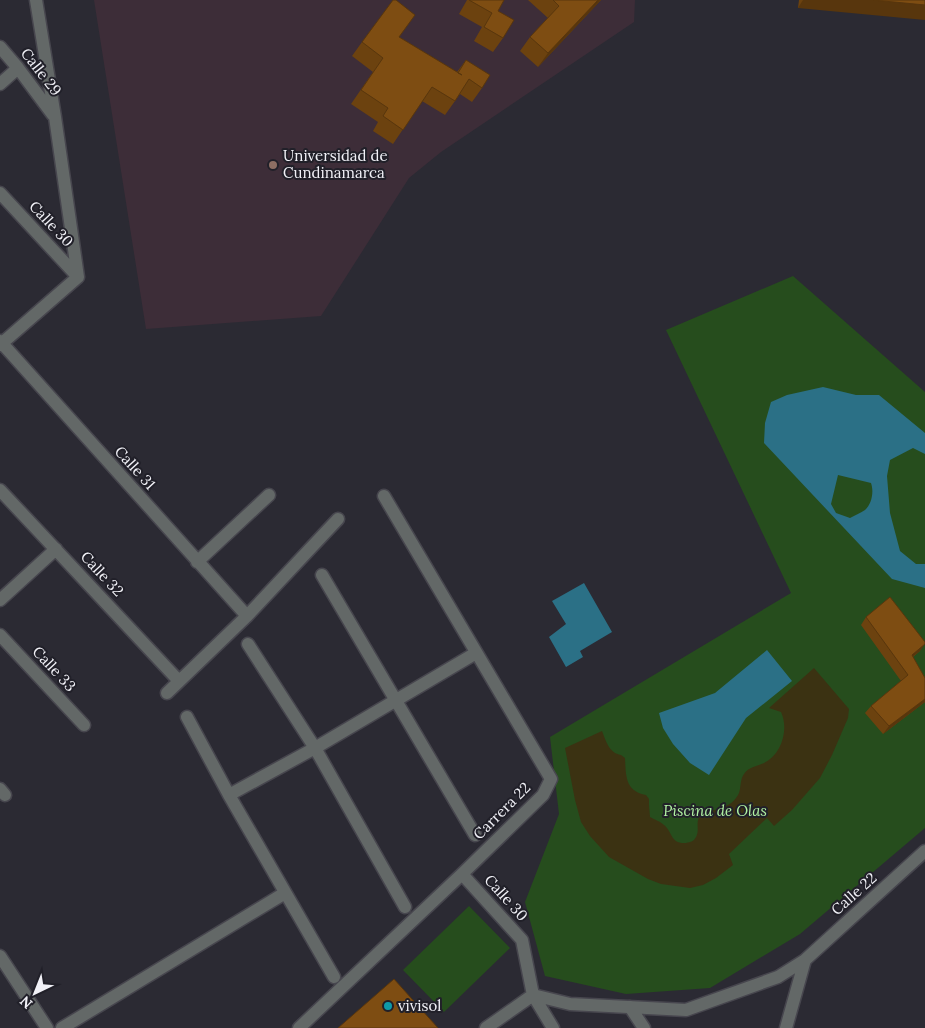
<svg xmlns="http://www.w3.org/2000/svg" width="925" height="1028" font-family="Lora,serif">
	<style>
		.education { fill: #3d2d38 }
		.green { fill: #264d1d }
		.sand { fill: #3b3212 }
		.water { fill: #2b7086; fill-rule: evenodd }
		.lines { fill: none; stroke-linecap: round; stroke-linejoin: round }
		.minor-casing { stroke: #47464e; stroke-width: 15 }
		.minor { stroke: #636867; stroke-width: 12 }
		.wall { fill: #6c420f }
		.shaded-wall { fill: #58360d }
		.building { fill: #7e4d12; stroke: #58360d }
		.education-dot { fill: #8d6e63; stroke: #212029; stroke-width: 2 }
		.culture-dot { fill: #0f9aa8; stroke: #212029; stroke-width: 2 }
		.labels { text-anchor: middle; stroke-width: 4; stroke-linejoin: round; paint-order: stroke }
		.street-label { font-size: 15px; fill: #f1f1f7; stroke: #212029 }
		.poi-label { font-size: 15px; fill: #f1f1f7; stroke: #212029; text-anchor: start }
		.park-label { font-size: 15px; font-style: italic; fill: #b1f3a3; stroke: #212029 }
	</style>
	<rect width="100%" height="100%" fill="#2b2a33"/>
	<path class="education" d="M94,0H635L634,22L441,152L409,178L321,316L146,329Z"/>
	<path class="green" d="M793,276L925,392V828L800,934L710,988L626,994L545,976L525,902L559,814L550,737L791,593L666,330Z
		M469,906L510,948L444,1012L403,970Z"/>
	<path class="sand" d="M814,668L849,709L848,718L832,755L820,778L792,810L774,826L767,818L729,854L733,865L716,878L703,885L690,888L661,884L648,879L609,857L590,836L581,822L575,800L565,748L602,731C606,741 609,753 621,755L625,758C626,776 625,791 646,795L649,799V805L650,817C655,820 660,821 664,825C673,832 670,844 686,843C691,842 694,841 696,837C700,830 695,824 700,815C714,808 731,810 739,793C741,787 740,779 744,774C748,767 758,766 764,763C782,754 789,729 781,712L769,708Z"/>
	<path class="water" d="M823,387L856,395H879L925,433V454L913,448L890,460L887,476L890,513L900,551L916,564H925V588L892,579L764,443L765,423L771,402L787,395ZM838,475L871,483C874,491 872,504 865,510C861,513 855,515 850,518L836,513L831,504Z
		M584,583L612,632L580,651L583,657L566,667L549,637L566,624L552,601Z
		M767,650L792,681L746,718L709,775L690,763L673,744L663,728L659,713L715,693Z"/>
	<g class="lines">
		<defs>
			<path id="minor" d="M36,0L55,117L78,277
				M0,47L18,68L53,115
				M0,84L18,68
				M0,193L78,277
				M0,341L247,616
				M0,345L78,277
				M0,490L179,681
				M197,562L269,495
				M322,575L475,835
				M0,600L56,549
				M0,635L84,725
				M248,644L315,748L405,907
				M167,693L247,616L338,519
				M187,717L229,795L334,977
				M0,789L5,795
				M229,795L315,748L476,653
				M462,874L522,940L533,995L553,1028
				M0,956L47,1028
				M533,995L570,1004L686,1010L778,977L805,960L925,851
				M630,1007L644,1028
				M62,1028L285,893
				M299,1028L462,874L543,795L551,779L384,496
				M486,1028L533,995
				M786,1028L805,960"/>
		</defs>
		<use href="#minor" class="minor-casing"/>
		<use href="#minor" class="minor"/>
	</g>
	<path class="wall" d="M467,0H504L498,11L503,38L493,52L474,41L482,27L459,14Z
		M528,0H601L538,67L520,51L530,37L548,18Z
		M799,0H925L798,8Z
		M399,37L457,72L466,60L482,88L472,102L460,94L445,115L422,101L393,144L373,131L378,122L351,104L373,72L352,56L362,42Z
		M866,617L920,651L913,657L925,678V702L883,734L865,713L871,706L901,681L861,625Z"/>
	<path class="shaded-wall" d="M598,0H601L538,67L548,53Z
		M803,0H873L925,5V20L798,8Z
		M925,644L920,651L906,662L912,655Z
		M925,699V702L883,734L889,726Z"/>
	<path class="building" d="M393,0H396L415,15L399,37L462,75L458,73L466,60L490,75L482,88L469,79L455,101L432,87L403,130L383,116L388,108L361,90L383,58L362,42Z
		M469,0H504L498,11L514,20L503,38L484,27L492,13Z
		M553,0H598L548,53L530,37L559,6Z
		M873,0H925V5Z
		M890,597L925,642V644L912,655L925,678V699L889,726L871,706L908,675L866,617Z
		M394,979L438,1028H338Z"/>
	<circle class="education-dot" cx="273" cy="165" r="5"/>
	<circle class="culture-dot" cx="388" cy="1006" r="5"/>
	<g class="labels">
		<g class="street-label">
			<text transform="translate(41 72) rotate(52)" y="5">Calle 29</text>
			<text transform="translate(51 224) rotate(47)" y="5">Calle 30</text>
			<text transform="translate(135 468) rotate(48)" y="5">Calle 31</text>
			<text transform="translate(102 574) rotate(47)" y="5">Calle 32</text>
			<text transform="translate(54 669) rotate(47)" y="5">Calle 33</text>
			<text transform="translate(502 811) rotate(-45)" y="5">Carrera 22</text>
			<text transform="translate(854 894) rotate(-42)" y="5">Calle 22</text>
			<text transform="translate(506 898) rotate(48)" y="5">Calle 30</text>
		</g>
		<g class="poi-label">
			<text x="283" y="161">Universidad de<tspan x="283" dy="17">Cundinamarca</tspan></text>
			<text x="398" y="1011">vivisol</text>
		</g>
		<g class="park-label">
			<text x="715" y="816">Piscina de Olas</text>
		</g>
	</g>
	<g transform="translate(35 993) rotate(223)" stroke="#212029" stroke-width="4" paint-order="stroke">
	<path d="M0-4L9 19L0 12L-9 19Z" fill="#f1f1f7"/>
	<text y="-8" font-size="14" font-weight="bold" text-anchor="middle" fill="#f1f1f7">N</text>
	</g>
</svg>
